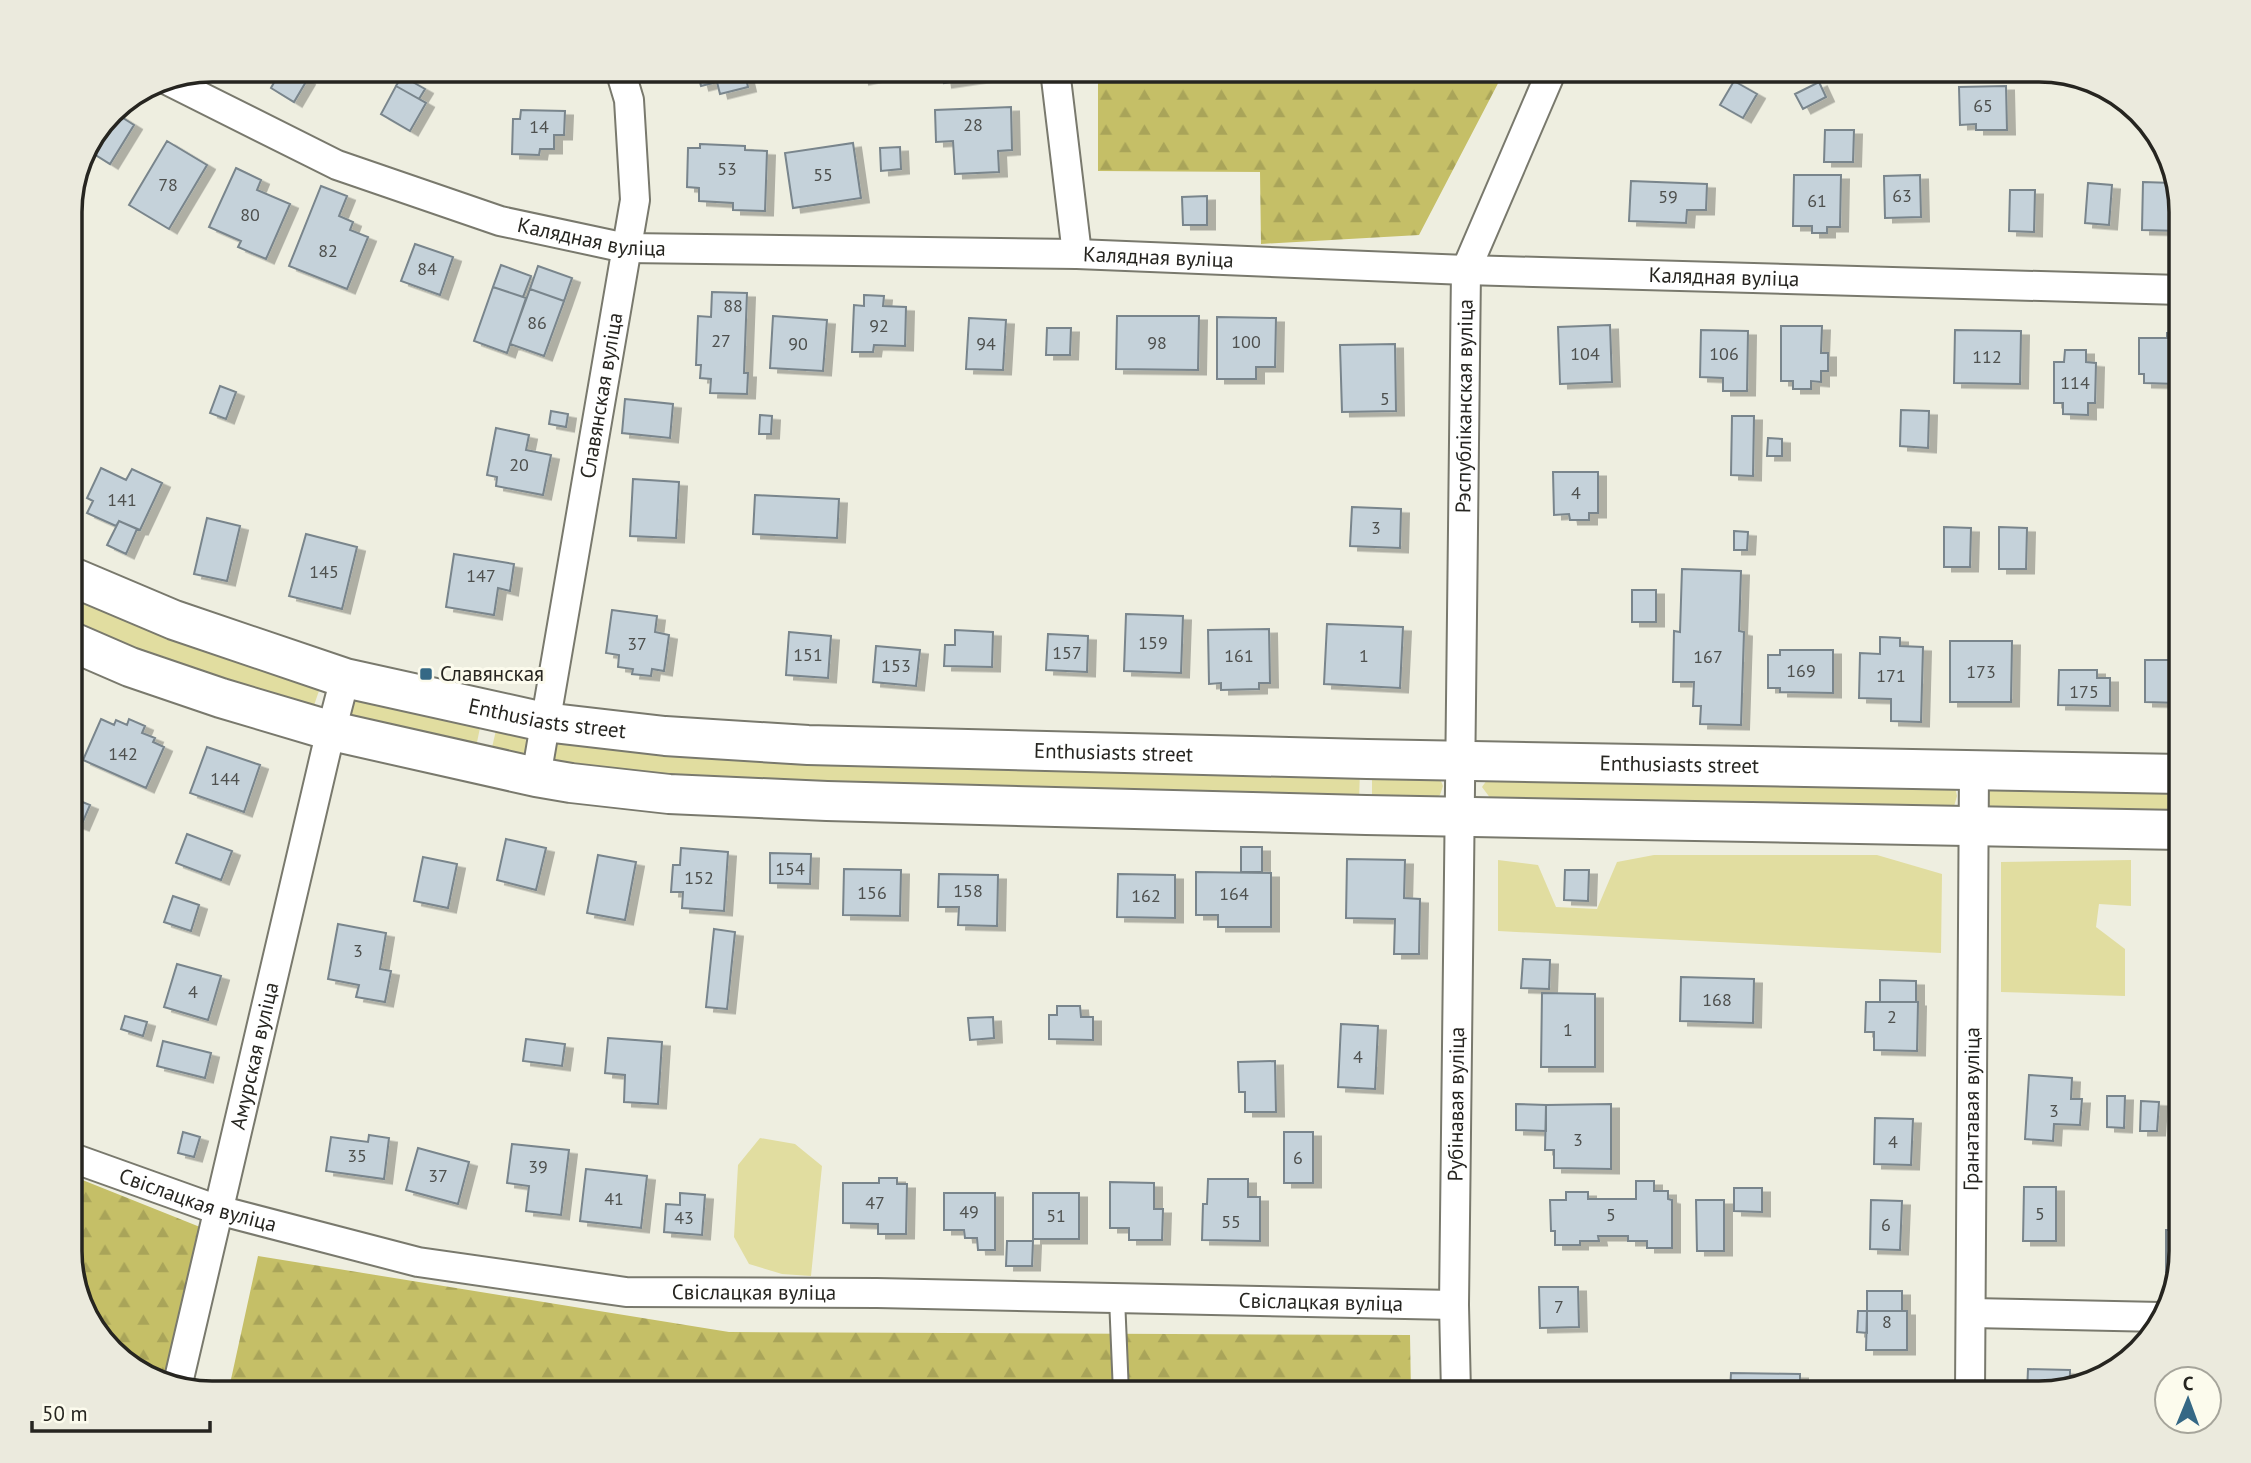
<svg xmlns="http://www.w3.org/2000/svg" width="2251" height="1463" font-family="'PT Sans',sans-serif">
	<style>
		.grass { fill: #e1dda0 }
		.forest { fill: url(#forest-firs) }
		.building { fill: #c5d2da; stroke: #79858c; stroke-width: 2; filter: url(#shadow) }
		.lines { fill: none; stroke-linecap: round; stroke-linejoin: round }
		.lane-casing { stroke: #79796d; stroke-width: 18 }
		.street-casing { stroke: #79796d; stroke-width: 32 }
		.secondary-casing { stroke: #79796d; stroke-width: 42 }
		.lane { stroke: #fff; stroke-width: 14 }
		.street { stroke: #fff; stroke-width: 28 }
		.secondary { stroke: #fff; stroke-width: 38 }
		.poi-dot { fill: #356885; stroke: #fcfbed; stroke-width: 2.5 }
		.labels { text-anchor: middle; stroke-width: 6; stroke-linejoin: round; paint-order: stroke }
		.number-label { font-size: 18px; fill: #4e504e }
		.street-label { font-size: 21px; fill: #262520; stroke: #fcfbed }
		.poi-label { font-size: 21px; fill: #262520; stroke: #fcfbed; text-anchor: start }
		.rim { fill: none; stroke: #262520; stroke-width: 3.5 }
	</style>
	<defs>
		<pattern id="forest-firs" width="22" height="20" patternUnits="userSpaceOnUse" patternTransform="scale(1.75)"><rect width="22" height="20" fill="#c5bf67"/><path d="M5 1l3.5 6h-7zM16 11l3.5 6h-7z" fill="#a9a459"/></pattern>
		<filter id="shadow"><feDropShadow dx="8" dy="4.5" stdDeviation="0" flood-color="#0004"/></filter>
	</defs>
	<rect width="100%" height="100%" fill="#eeeee0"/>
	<path class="grass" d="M70,590L320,688L312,711L158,663L70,624Z
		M362,697L481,723L475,752L345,717L350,700Z
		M497,726L525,736L527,748L521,757L490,756Z
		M559,739L1360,771L1359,800L648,776L557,765L552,758L553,747Z
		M1372,771L1439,776L1443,786L1440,795L1430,801H1372Z
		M1492,773L1954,783L1957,796L1953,810L1491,799L1482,787Z
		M1991,783L2181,786V814L1990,812L1983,797Z
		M1654,855H1877L1942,874L1941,953L1498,931V860L1538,865L1556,907L1597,909L1617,862Z
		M2131,860V906L2099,904L2096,927L2125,949V996L2001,992V862Z
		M760,1138L795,1144L822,1166L811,1276L782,1274L749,1264L734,1237L738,1165Z"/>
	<path class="forest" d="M1098,70H1505L1419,235L1261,244L1260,172L1098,171Z
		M70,1175L205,1229L165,1379L133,1369L89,1322L70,1260Z
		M258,1256L729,1332L1410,1335L1411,1393H228Z"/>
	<path class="building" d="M281,70H291L307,80L294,102L271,88Z
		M697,70H744L748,87L720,94L717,82L701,86Z
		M859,70H887L888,74L861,80Z
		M942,70H1018V72L944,83Z
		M402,76L425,89L419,99L396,86Z
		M1734,81L1757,94L1743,118L1720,105Z
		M1819,82L1826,97L1803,109L1795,94Z
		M396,86L426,103L410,131L381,114Z
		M2006,86L2007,130H1976V124L1960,125L1959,87Z
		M1011,107L1012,150L998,151L999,172L955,174L953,141L936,142L935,110Z
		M521,110L565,111L564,135H554V149H540L539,155L512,154L513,119H520Z
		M112,111L134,125L110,164L86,149Z
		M1825,130H1854L1853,162H1824Z
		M167,141L207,165L169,229L129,205Z
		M853,143L861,198L793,208L785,153Z
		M700,144L745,146V150L767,151L765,211L733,210V203L699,201V188L687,187L688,148H700Z
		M900,147L901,169L881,171L880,148Z
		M236,168L261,180L257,190L290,204L266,259L238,247L241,241L209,227Z
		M1794,175H1841L1840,227H1827V233H1812V226H1793Z
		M1920,175L1921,217L1885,218L1884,176Z
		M1631,181L1707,184L1706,210H1687L1686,223L1629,221Z
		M2143,182L2173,183L2181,212V231L2142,230Z
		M2088,183L2112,185L2109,225L2085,223Z
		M321,186L347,196L339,216L353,222L350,230L368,237L347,289L289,266Z
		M2010,190H2035L2034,232L2009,231Z
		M1207,196V225H1183L1182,197Z
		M415,244L453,257L440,295L401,281Z
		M501,265L531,276L523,297L493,287Z
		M538,266L572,278L564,301L530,289Z
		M493,287L526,298L507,353L474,341Z
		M530,289L564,301L544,356L510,344Z
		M712,292L747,293L744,373H748L747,394L710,393L711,379L700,378L701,365H696L698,316L711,317Z
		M864,295L884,296L883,306L906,307L905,346L874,345L873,352H852L854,305L864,306Z
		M773,316L827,320L823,371L770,368Z
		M1117,316H1199L1198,370L1116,369Z
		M1217,317L1276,318L1275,367H1256V379H1217Z
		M969,318L1006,320L1003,370L966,369Z
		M1610,325L1612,382L1560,384L1558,327Z
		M1781,326H1822L1821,353H1828V371H1821V382L1811,381V389H1793V381H1781Z
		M1047,328H1071L1070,355H1046Z
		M1701,330L1748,331L1747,391H1723V378L1700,377Z
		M1955,330L2021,331L2020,384L1954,383Z
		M2167,333H2181V374H2178V384L2144,383V374H2139V338H2167Z
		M1395,344L1396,411L1342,412L1340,345Z
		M2065,350H2086V362L2096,363L2095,403H2088V415L2063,414V403H2054V362H2064Z
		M220,386L236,392L226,419L210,413Z
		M625,399L673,404L670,438L622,433Z
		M1901,410L1929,411L1928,448L1900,446Z
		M551,411L568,414L566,427L549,424Z
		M760,415L772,416L771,434H759Z
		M1732,416H1754L1753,476L1731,475Z
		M496,428L529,435L526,450L551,455L543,495L496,486L497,477L487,475Z
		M1768,438L1782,439V456H1767Z
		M101,468L126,480L132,469L162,483L140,530L119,521L116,526L87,513L93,501L87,498Z
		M1553,472H1598V513H1589V520H1570L1569,514L1554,515Z
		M633,479L679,482L676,538L630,536Z
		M755,495L839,499L837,538L753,534Z
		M1352,507L1401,509L1400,548L1350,546Z
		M207,518L240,526L227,581L194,574Z
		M119,521L137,529L126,554L107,545Z
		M1944,527L1971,528L1970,567H1944Z
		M1999,527L2027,528L2026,569H1999Z
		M1734,531L1748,532L1747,550H1734Z
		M306,534L357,547L342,609L289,596Z
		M2178,534H2181V558H2177Z
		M454,554L514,564L510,591L498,588L494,615L446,607Z
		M1682,569L1741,571L1739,631L1744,632L1741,725L1700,724L1701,706H1693L1694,682H1673L1674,631L1680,632Z
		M1632,590H1656V622H1632Z
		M612,610L657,616L655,632L669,635L664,671L652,669L651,676L632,674L633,669L618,667L619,655L606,653Z
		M1126,614L1183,616L1181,673L1124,671Z
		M1327,624L1403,627L1400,688L1324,684Z
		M1269,629L1270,683H1259V689L1221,690V683L1209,684L1208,630Z
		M955,630L993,632L992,667L944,666L945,645H955Z
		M789,632L831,636L828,678L786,675Z
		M1048,634L1088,636L1087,672L1046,670Z
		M1880,637L1900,638V646L1923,647L1921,722L1891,721V699L1859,698L1860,653L1880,654Z
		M1950,641H2012L2011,702H1950Z
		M876,646L920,650L916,686L873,682Z
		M1780,650H1833V693L1780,692V688H1768V655H1780Z
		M2145,660H2181V703L2145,702Z
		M2059,670H2097V678H2110V706L2058,705Z
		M101,719L114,725L116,720L127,725L129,719L145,726L142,733L155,738L153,742L164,747L146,788L83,760Z
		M207,747L260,765L244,812L190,793Z
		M70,797L90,805L81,826L70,822Z
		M187,834L232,851L221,880L176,863Z
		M506,839L546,848L536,890L497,880Z
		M1241,847H1262V872H1241Z
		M681,848L728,852L724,911L682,908L683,892H671L673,865H680Z
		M770,853L811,854L810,884L770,883Z
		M598,855L636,862L625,920L587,913Z
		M423,857L457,864L448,908L414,901Z
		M1347,859L1405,860L1404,898L1420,899L1419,954H1394L1395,919L1346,918Z
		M844,869L901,870L900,916L843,915Z
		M1565,870H1589L1588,901L1564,900Z
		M1196,872L1271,873V927H1218V915H1196Z
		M939,874L998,875L997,926L958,925L959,907H938Z
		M1118,874L1175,875V918L1117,917Z
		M173,896L199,905L191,931L164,922Z
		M2175,897H2181V946H2174Z
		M338,924L386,933L380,969L391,971L385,1002L356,997L359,985L328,979Z
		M714,929L735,932L727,1009L706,1007Z
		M1523,959L1550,960L1549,989L1521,988Z
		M177,964L221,976L208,1020L164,1007Z
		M1681,977L1754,979L1753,1023L1680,1021Z
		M1880,980L1916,981V1002H1880Z
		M1542,993L1595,994V1067H1541Z
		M1866,1002H1918L1917,1051L1874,1050V1032H1865Z
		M1057,1006H1080L1081,1017H1093V1040L1049,1039V1015H1057Z
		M125,1016L147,1022L143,1036L121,1029Z
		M993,1017L994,1038L970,1040L968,1018Z
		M1341,1024L1378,1026L1375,1089L1338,1087Z
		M608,1038L662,1042L658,1104L624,1102L625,1075L605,1073Z
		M526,1039L565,1044L562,1066L523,1061Z
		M163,1041L211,1053L205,1078L157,1066Z
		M1275,1061L1276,1112H1245V1092H1239L1238,1062Z
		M2029,1075L2072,1078L2071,1099H2082L2080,1125L2054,1124L2053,1141L2025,1139Z
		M2107,1096H2125L2124,1128L2107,1127Z
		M2141,1101L2159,1102L2157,1131H2140Z
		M1516,1104L1546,1105V1131L1516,1130Z
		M1611,1104V1169L1554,1168V1150H1545L1546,1105Z
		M1875,1118L1913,1119L1911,1165L1874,1164Z
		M183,1132L200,1137L194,1157L178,1153Z
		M1284,1132H1313V1183H1284Z
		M369,1135L389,1138L384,1179L326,1171L331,1137L368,1142Z
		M512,1144L569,1150L561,1215L526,1211L529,1186L507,1183Z
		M418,1148L469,1162L458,1204L406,1190Z
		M586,1169L647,1176L641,1228L580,1221Z
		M879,1178H897V1184H907L906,1234H878V1224L843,1223V1183H879Z
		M1208,1179H1248V1197H1260V1241L1202,1240L1203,1204H1207Z
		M1636,1181H1654V1191H1668V1199L1672,1200V1248H1647V1241H1628V1236H1598L1599,1241H1580V1245H1555V1231H1551L1550,1200H1566V1192H1588V1199H1636Z
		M1110,1182L1154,1183V1209H1163L1162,1240H1129V1228H1110Z
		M2024,1187H2056V1241H2023Z
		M1734,1188H1762V1212L1734,1211Z
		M680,1193L705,1195L702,1235L664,1232L666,1204L680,1205Z
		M944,1193H995V1250H978L977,1238H965L964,1230H944Z
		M1033,1193H1079V1239H1033Z
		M1696,1200H1724V1251H1697Z
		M1871,1200L1902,1201L1900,1250L1870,1249Z
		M2166,1230H2181V1251L2175,1272H2166Z
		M1007,1241H1033L1032,1266H1006Z
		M1539,1287H1578L1579,1327L1540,1328Z
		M1867,1291H1902V1311H1867Z
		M1858,1311H1867V1333L1857,1332Z
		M1867,1311H1907V1350H1866Z
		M2028,1369L2070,1370V1385L2039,1393H2027Z
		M1731,1373L1800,1374V1393H1730Z
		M1901,1383H1939V1393H1901Z
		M1556,1389L1599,1390V1393H1555Z"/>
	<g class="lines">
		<defs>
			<path id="lane" d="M1117,1298L1121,1393"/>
			<g id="street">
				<path d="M1055,70L1077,254"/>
				<path id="s1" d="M165,79L337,165L500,221L626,248L1077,254L1466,270L2181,290"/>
				<path id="s2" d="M536,777L635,200L629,100L620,70"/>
				<path id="s3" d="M70,1157L218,1210L418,1262L626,1292L877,1293L1454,1305"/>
				<path d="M1971,1313L2161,1317"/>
				<path id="s4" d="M178,1383L326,751L345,678"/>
				<path id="s5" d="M1456,1393L1454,1305L1466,270L1552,70"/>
				<path id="s6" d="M1970,1393L1974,770"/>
			</g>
			<g id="secondary">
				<path id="s7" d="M70,576L174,620L345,678L544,722L665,736L808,745L1367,759L2181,774"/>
				<path d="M70,641L130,667L221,698L332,731L536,777L571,783L669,794L827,801L1366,815L2181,830"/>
			</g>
		</defs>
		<use href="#lane" class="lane-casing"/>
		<use href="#street" class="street-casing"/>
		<use href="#secondary" class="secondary-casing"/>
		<use href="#lane" class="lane"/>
		<use href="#street" class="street"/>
		<use href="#secondary" class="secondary"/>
	</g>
	<rect class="poi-dot" x="419" y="667" width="14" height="14" rx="3.5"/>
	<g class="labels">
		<g class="number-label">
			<text x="1983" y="112">65</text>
			<text x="973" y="131">28</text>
			<text x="539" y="133">14</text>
			<text x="727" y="175">53</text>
			<text x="823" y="181">55</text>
			<text x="168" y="191">78</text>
			<text x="1902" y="202">63</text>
			<text x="1668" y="203">59</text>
			<text x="1817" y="207">61</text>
			<text x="250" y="221">80</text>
			<text x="328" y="257">82</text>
			<text x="427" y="275">84</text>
			<text x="733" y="312">88</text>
			<text x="537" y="329">86</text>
			<text x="879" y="332">92</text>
			<text x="721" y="347">27</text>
			<text x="1246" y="348">100</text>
			<text x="1157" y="349">98</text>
			<text x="798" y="350">90</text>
			<text x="986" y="350">94</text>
			<text x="1585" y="360">104</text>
			<text x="1724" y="360">106</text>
			<text x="1987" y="363">112</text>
			<text x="2075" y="389">114</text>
			<text x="1385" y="405">5</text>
			<text x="519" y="471">20</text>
			<text x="1576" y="499">4</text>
			<text x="122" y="506">141</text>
			<text x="1376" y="534">3</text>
			<text x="324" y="578">145</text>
			<text x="481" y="582">147</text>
			<text x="1153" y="649">159</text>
			<text x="637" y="650">37</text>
			<text x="1067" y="659">157</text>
			<text x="808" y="661">151</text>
			<text x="1239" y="662">161</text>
			<text x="1364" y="662">1</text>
			<text x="1708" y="663">167</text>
			<text x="896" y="672">153</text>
			<text x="1801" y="677">169</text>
			<text x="1981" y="678">173</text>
			<text x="1891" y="682">171</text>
			<text x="2084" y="698">175</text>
			<text x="123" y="760">142</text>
			<text x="225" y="785">144</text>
			<text x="790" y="875">154</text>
			<text x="699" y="884">152</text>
			<text x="968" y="897">158</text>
			<text x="872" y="899">156</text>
			<text x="1234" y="900">164</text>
			<text x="1146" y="902">162</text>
			<text x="358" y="957">3</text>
			<text x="193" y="998">4</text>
			<text x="1717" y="1006">168</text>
			<text x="1892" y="1023">2</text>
			<text x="1568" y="1036">1</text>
			<text x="1358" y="1063">4</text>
			<text x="2054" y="1117">3</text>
			<text x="1578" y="1146">3</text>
			<text x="1893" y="1148">4</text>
			<text x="357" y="1162">35</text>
			<text x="1298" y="1164">6</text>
			<text x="538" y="1173">39</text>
			<text x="438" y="1182">37</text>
			<text x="614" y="1205">41</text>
			<text x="875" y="1209">47</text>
			<text x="969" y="1218">49</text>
			<text x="2040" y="1220">5</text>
			<text x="1611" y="1221">5</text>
			<text x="1056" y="1222">51</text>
			<text x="684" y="1224">43</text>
			<text x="1231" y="1228">55</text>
			<text x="1886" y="1231">6</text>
			<text x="1559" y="1313">7</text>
			<text x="1887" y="1328">8</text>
		</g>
		<g class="street-label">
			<text dy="7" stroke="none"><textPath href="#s1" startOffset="458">Калядная вуліца</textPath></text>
			<text dy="7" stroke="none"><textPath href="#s1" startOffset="1026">Калядная вуліца</textPath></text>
			<text dy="7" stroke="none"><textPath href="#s1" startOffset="1592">Калядная вуліца</textPath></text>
			<text dy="7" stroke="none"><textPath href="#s2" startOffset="387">Славянская вуліца</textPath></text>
			<text dy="7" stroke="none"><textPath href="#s5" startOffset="987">Рэспубліканская вуліца</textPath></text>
			<text dy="7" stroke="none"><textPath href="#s7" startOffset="500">Enthusiasts street</textPath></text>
			<text dy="7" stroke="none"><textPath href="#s7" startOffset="1068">Enthusiasts street</textPath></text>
			<text dy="7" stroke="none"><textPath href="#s7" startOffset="1634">Enthusiasts street</textPath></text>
			<text dy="7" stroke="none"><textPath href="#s4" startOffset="336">Амурская вуліца</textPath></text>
			<text dy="7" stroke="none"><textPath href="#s5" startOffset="289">Рубінавая вуліца</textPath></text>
			<text dy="7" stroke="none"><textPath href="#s6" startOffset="284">Гранатавая вуліца</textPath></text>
			<text dy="7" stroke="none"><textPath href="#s3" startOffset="135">Свіслацкая вуліца</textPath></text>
			<text dy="7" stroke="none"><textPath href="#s3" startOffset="702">Свіслацкая вуліца</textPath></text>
			<text dy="7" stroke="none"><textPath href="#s3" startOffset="1269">Свіслацкая вуліца</textPath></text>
		</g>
		<g class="poi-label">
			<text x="440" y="681">Славянская</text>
		</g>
	</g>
	<path d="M0 0H2251V1463H0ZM212 82H2039A130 130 0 0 1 2169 212V1251A130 130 0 0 1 2039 1381H212A130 130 0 0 1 82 1251V212A130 130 0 0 1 212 82Z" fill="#ebeadd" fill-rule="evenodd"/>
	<path class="rim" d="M212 82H2039A130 130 0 0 1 2169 212V1251A130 130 0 0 1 2039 1381H212A130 130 0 0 1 82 1251V212A130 130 0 0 1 212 82Z"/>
	<g transform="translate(2188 1400) rotate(1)"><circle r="33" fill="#fcfbed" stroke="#a6a59b" stroke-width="2"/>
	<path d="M0-5L12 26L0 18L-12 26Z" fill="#356885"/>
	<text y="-10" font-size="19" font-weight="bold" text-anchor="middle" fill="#262520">С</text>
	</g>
	<path d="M32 1421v10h178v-10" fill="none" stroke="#262520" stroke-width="3.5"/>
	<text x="42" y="1421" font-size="21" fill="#262520" stroke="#fcfbed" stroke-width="5" paint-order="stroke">50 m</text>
</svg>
